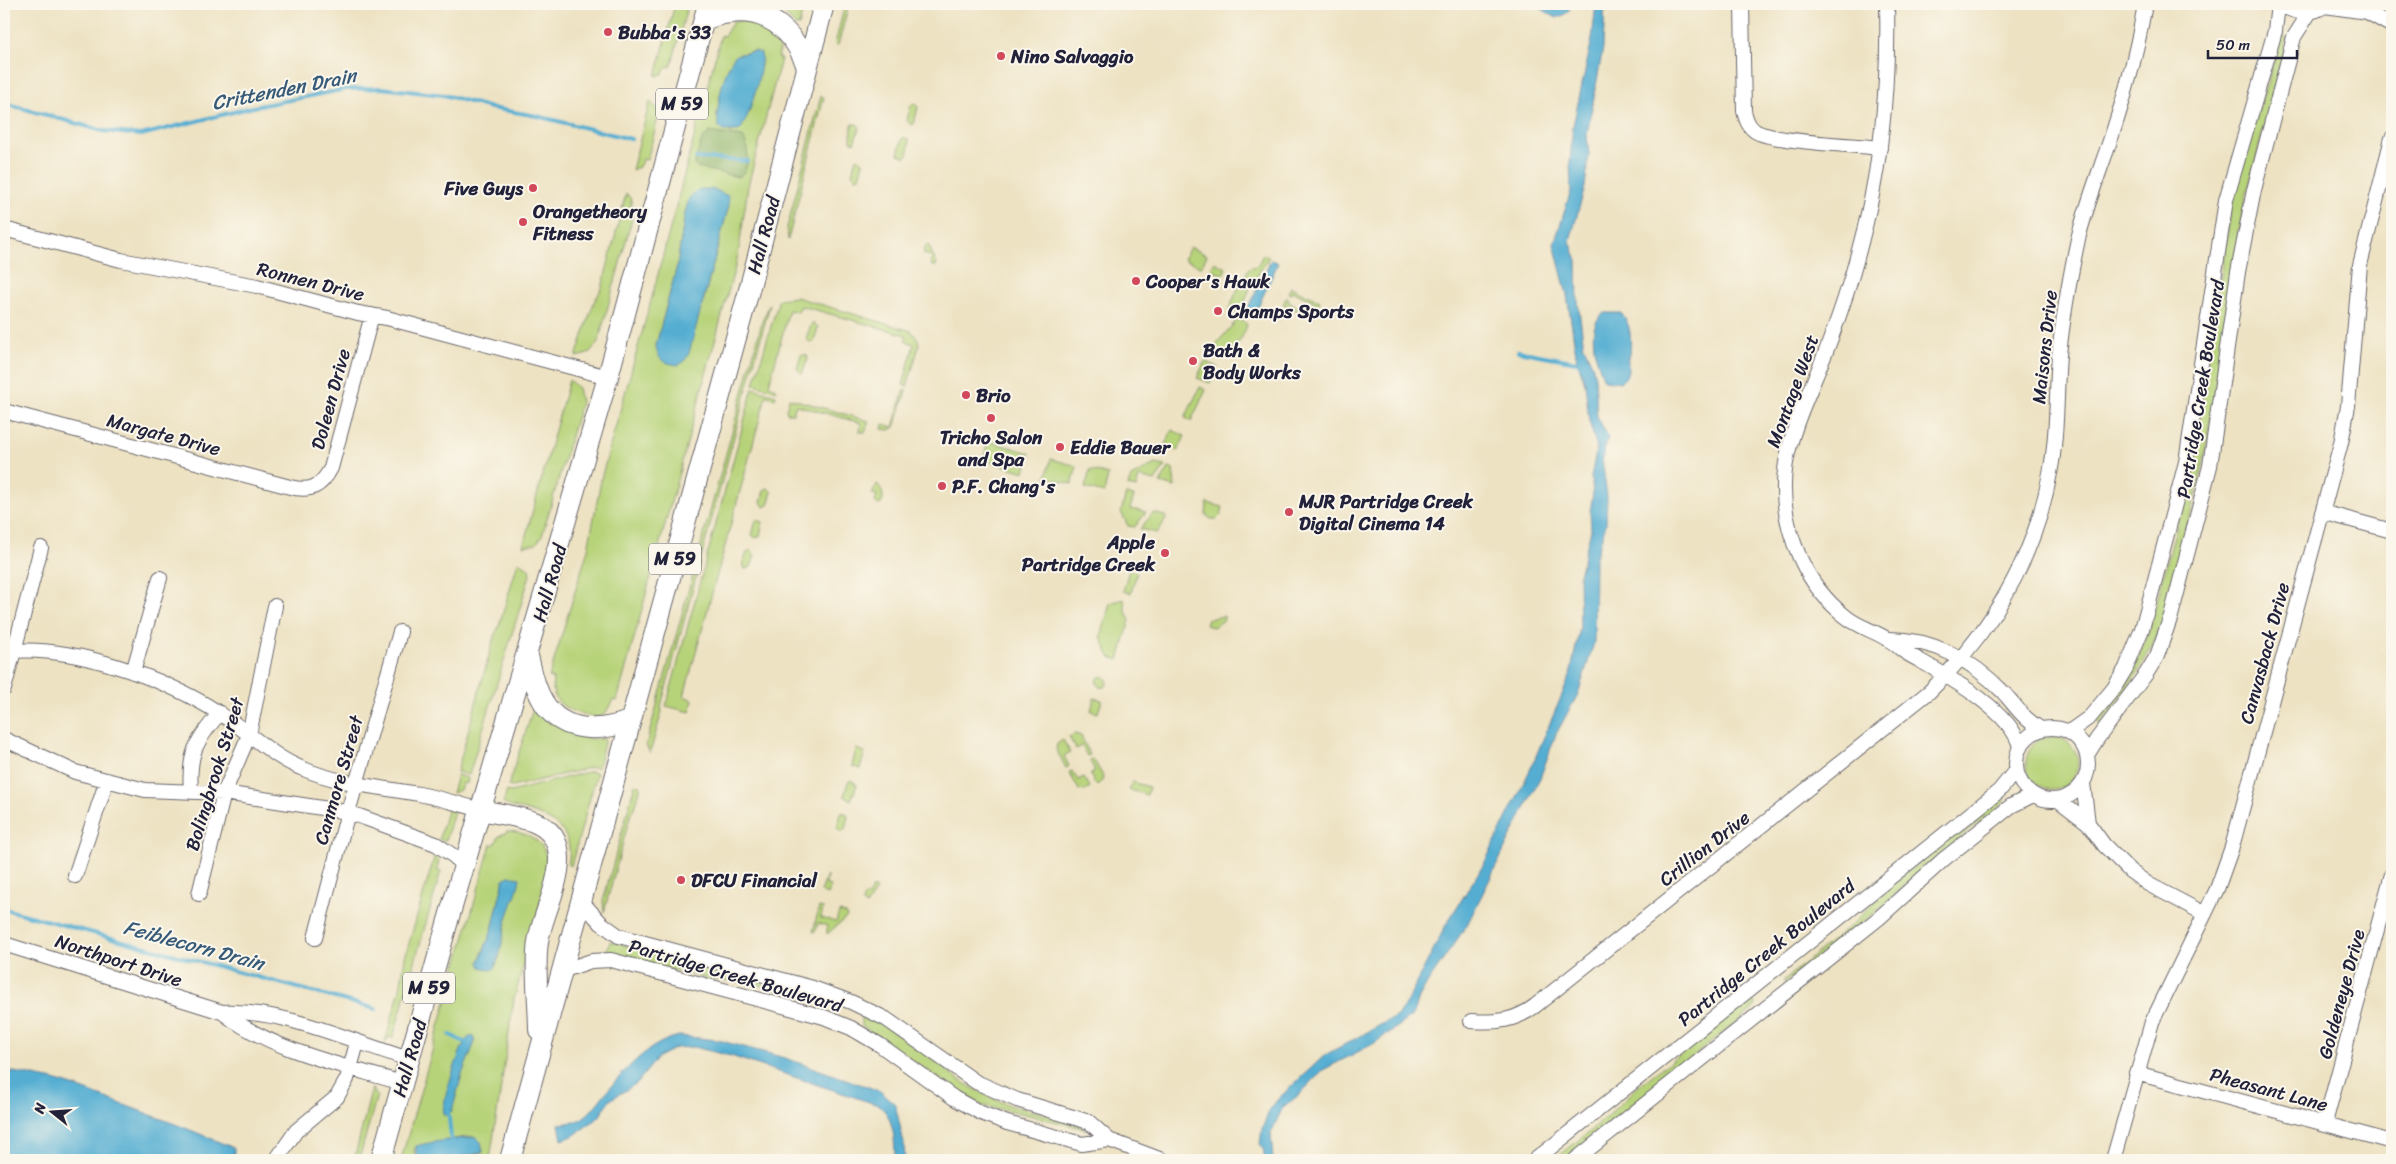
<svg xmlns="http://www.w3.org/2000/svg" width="2396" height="1164" font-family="Sriracha,sans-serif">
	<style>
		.green { fill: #b7d379; stroke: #6c7a5a; fill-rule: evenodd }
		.forest { fill: #91b569; stroke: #5a6c52 }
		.water { fill: #54aed2; stroke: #3b6886 }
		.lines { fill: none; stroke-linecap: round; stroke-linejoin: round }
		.stream { stroke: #54aed2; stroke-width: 4 }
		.minor-casing { stroke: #69656a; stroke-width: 16 }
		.highway-casing { stroke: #69656a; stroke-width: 22 }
		.minor { stroke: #fff; stroke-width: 14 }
		.highway { stroke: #fff; stroke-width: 20 }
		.poi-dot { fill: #d1495b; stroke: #fbf7ec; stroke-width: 2 }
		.labels { text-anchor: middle; stroke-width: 4; stroke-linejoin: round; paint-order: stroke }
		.shield { fill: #fbf7ec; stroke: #636270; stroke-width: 1 }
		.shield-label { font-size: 18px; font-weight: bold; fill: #22223b }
		.poi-label { font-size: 19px; font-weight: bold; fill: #22223b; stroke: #fbf7ec; text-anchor: start }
		.street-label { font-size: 19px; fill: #22223b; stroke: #fbf7ec }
		.water-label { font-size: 20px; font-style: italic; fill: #365a77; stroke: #fbf7ec }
	</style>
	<rect width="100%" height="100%" fill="#fbf7ec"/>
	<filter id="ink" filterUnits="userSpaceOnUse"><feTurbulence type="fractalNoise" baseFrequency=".02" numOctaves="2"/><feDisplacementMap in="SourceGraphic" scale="10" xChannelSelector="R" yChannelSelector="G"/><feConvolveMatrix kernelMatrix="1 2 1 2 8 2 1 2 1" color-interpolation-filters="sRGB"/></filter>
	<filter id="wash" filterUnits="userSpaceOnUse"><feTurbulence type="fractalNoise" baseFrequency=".0096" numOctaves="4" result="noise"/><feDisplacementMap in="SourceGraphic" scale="20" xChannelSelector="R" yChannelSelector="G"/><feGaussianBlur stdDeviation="1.12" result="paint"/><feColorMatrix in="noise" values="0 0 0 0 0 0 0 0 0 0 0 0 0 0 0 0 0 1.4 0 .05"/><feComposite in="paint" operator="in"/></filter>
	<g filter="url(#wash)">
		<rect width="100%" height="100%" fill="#ede2c2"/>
		<path class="green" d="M675,4H688L671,67L668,66L662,74L656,76Z
			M770,4H804L799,26H795L783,11Z
			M845,4H849L838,45L835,44Z
			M743,20C763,27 784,32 778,59H781L748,186L738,256L617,701L613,700L605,714C597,719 591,717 582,714C563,709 550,700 553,679L549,677L588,549L602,475L652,297L721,35L724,36L733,22ZM755,51L761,65L749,112L734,131L729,132L716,116L729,65L736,55ZM701,189L716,190L729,205L701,310L656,345L677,266L685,213Z
			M2282,36L2287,37L2242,213L2203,466L2163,621C2148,662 2126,690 2100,724L2096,720L2125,684L2138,659L2150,628L2191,470L2232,204L2249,140Z
			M821,96L824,97L788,240L787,228Z
			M650,101L660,111L647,160L643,159L639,167L632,170Z
			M914,103L918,107L914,124L911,125L907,120L911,105Z
			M852,124H857L860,127L854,143L851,141Z
			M904,137L909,140L908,155L905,157L898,154L902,139Z
			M857,158L863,162L859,177L856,178L852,174L855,161Z
			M626,193L631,199V207L635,208L598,343L588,354L576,357L594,302L602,288Z
			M926,245L929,246L937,265L935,267L931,265L932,256L923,254Z
			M1190,247L1207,255L1201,267L1184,259Z
			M1263,254L1269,257L1254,281L1245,276L1249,268L1258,265Z
			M1214,262L1226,268L1223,275L1211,270Z
			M1240,284L1250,288L1240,315L1229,309Z
			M1291,287L1320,301L1317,307L1314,306L1315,302L1292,291L1291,294L1288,293Z
			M796,297L911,331L918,339L919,346L907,387L903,385L914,344L906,341V335L801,306L798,312L789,310L769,385L776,388L777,391L754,384L779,299Z
			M1286,298L1289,299L1288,302L1310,313L1312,310L1315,312L1313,318L1283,304Z
			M770,304L661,706L662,711L650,753L646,745L763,319Z
			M1237,320L1244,321L1247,325C1244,336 1232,357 1219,355L1215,349L1217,343Z
			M812,323L818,327L814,341L810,343L806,338Z
			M801,355H807L808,359L802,374L797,369Z
			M1205,361L1217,367L1210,383L1197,378Z
			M569,380L578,388L581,402L542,536L536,544L523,546Z
			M1200,387L1206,390L1191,421L1185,418Z
			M753,388L776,395L775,398L766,396L684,696L693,700L690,712L666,706Z
			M904,390L906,391L895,427L890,430L882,429L883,424L893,427Z
			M789,398L869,421L865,432H860L861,423L796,405L793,413H787L786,410Z
			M1172,430L1185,436L1178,451L1165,445Z
			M988,441L1030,453L1025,472L983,460Z
			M1051,459L1077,466L1072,484L1046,477Z
			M1155,464L1165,466L1155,481L1139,477L1136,488L1128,486L1131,477Z
			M1169,468L1173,469L1175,487L1160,483Z
			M1090,470L1108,475L1104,493L1085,488Z
			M877,484C882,487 885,499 881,504L878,505L875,502L877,495L872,494Z
			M768,488L772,492L768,505L764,507L761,502L764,490Z
			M1126,494L1134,496L1130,509L1146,512L1135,527L1128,526L1121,512Z
			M1207,503L1223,507L1221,515L1217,519H1211L1206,515Z
			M1153,513L1165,516L1166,519L1157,533L1140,529Z
			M756,520L763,522L760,536L756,538L752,535Z
			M750,550L755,555L751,567L745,569L743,564L747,552Z
			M518,562L529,568L530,575L469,775L457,772L494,637L499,626Z
			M1129,570L1137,572L1131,593L1123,591Z
			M1124,599L1125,609L1130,620L1119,660L1110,657L1101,637L1110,603Z
			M1224,616V620L1213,627L1206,625L1208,619Z
			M1096.5 682a5.5 5.5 0 1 1 11 0a5.5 5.5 0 1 1-11 0Z
			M1094,698L1102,700L1098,713L1091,711Z
			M534,706L586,738L605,739L598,768L593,767L512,787L508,786Z
			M1075,734L1081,736L1090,755L1087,756L1082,746L1076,749L1069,737Z
			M2026 763a26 26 0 1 1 52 0a26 26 0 1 1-52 0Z
			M1063,740L1070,752L1064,756L1069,766L1066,768L1056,749L1057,744Z
			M856,749L865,752L860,769L852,766Z
			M1093,759L1103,776L1102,782L1096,785L1090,775L1095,771L1090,761Z
			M591,771L597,773L571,866L568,865C575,831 554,819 525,810C518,808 508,807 503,803L507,791L511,792Z
			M1072,771L1078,780L1084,777L1090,787L1085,791L1079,790L1069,772Z
			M457,775L468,778L467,784L463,783L460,790L452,793Z
			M851,780L857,785L851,800L844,796L848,782Z
			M1132,782L1149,787L1147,795L1129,790Z
			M635,784L641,786L636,805L631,813L604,912L603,901Z
			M2001,797L2005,802L1948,847L1873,914L1784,983V980L1852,925L1890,886Z
			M448,807L454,811L446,840L444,841L439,839Z
			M841,813H846L848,816L845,829L841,832L837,828Z
			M508,831C530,832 552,845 546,870L549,872L514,999L490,1160H449L483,1152L481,1142C480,1141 476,1137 475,1137C466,1135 422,1145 414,1149L416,1160H401L491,844L494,845L499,836ZM509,876L519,878L507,917L499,959L481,956L492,930L504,879ZM475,1042L462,1074L452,1111L443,1109L464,1043Z
			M435,855L439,861L437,870L441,871L393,1038L389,1037L385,1042L400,989L405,957Z
			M827,875L826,885L831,886L827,895L821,892Z
			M872,888L876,890L867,905H864L862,903L864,896L868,897Z
			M819,907L823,908L821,918L836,922L839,912L846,914L847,917L827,934V926L818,923L816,931L813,932Z
			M610,941L811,995L813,998L810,999L751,983L711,980L606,952Z
			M1750,999L1755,1003L1753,1009L1563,1160H1554L1601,1122L1640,1085Z
			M861,1017C879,1014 945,1071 964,1083C979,1092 995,1100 1012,1106C1028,1110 1079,1121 1088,1130L1013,1111L983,1106L958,1092L861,1025Z
			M372,1088L374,1093L377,1095L359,1160H354Z"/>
		<path class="forest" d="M709,132L743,137C749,148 751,171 738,177L698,168L694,165L702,139Z"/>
		<path class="water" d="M1534,4H1571C1569,13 1565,15 1556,18Z
			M1596,4H1605L1603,48L1587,135L1589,154L1585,187L1570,241L1577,261L1578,302L1584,347L1592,364L1595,377L1597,416L1608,437L1602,458L1607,497L1606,524L1595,559L1594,643L1578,694L1556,734L1540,778L1467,925L1428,982L1419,998L1415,1010L1410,1018L1373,1044L1323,1070L1299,1095L1283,1107L1271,1133L1273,1160H1264V1152L1260,1143L1262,1129L1270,1109L1279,1098L1325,1055L1397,1016L1404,1007L1447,923L1484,864L1530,770L1570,676L1580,627L1579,575L1591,530L1590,512L1593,493L1591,477L1597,448L1589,421L1585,383L1577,361L1567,295L1554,244L1571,191L1570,162L1573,126L1592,39Z
			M755,51L761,53C764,66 749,122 739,131H724L719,127C714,112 724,66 736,55Z
			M701,189L716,190L728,196L729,205L689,353L684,362L678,365C664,363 657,360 656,345L677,266L685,213L689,198L696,191Z
			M1271,260L1278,263L1253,318L1245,314Z
			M1604,313H1621C1632,325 1631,340 1630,355L1628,356C1627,367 1631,374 1621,382L1604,380C1597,362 1584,327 1604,313Z
			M509,876L520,878C518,892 511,905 507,919C502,936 502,953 494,969L491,970L481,967L479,963L492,930L504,879Z
			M473,1036L475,1042L462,1074L452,1111L444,1116C440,1104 458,1056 464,1043C466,1039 469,1037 473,1036Z
			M679,1036L718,1040L785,1058L880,1091L895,1104L904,1143L905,1160H895C895,1142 894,1115 878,1105L731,1056L693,1047L676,1048L658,1057L637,1083L610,1100L599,1117L573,1136L562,1140L559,1124C564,1123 570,1123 575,1122C588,1117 595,1106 603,1096C623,1072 647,1043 679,1036Z
			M4,1070L54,1080L79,1088L183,1127L234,1148V1160H4Z
			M476,1137L481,1142L483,1152L449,1160H416V1146C435,1141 456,1139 476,1137Z"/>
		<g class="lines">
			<path class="stream" d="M4,103L103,131L141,135L253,107L347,89L381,88L444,95L491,108L537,116L631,139
				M696,158L748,161
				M1518,351L1582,363
				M4,909L376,1009
				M450,1035L468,1044
				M448,1110L452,1145"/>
		</g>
	</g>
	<g filter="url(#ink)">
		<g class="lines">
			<defs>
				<path id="minor" d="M1742,4L1744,111C1746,119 1748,126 1755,131C1772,142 1855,145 1880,148
					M1887,4C1889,86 1881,171 1859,250C1850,285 1838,320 1825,354C1795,428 1764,478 1800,558C1810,580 1826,601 1845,616C1858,627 1873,630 1887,639C1894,642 1899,648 1905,652C1937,671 2011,708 2020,747
					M2281,4C2295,15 2314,15 2327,4
					M2325,6L2367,12
					M2362,6L2367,12L2392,26
					M4,229L121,260L257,286L358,313L387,318L608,377
					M4,411L290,487C311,492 321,487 331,468L372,315
					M2322,512L2392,531
					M1887,639C1932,638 1972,660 2003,692C2015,705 2024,720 2041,729
					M4,652C69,643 165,678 219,713C247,730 271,756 301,768C338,784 380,787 419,794C440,798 461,805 482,810
					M133,672L160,578
					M4,689L41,548
					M2016 764a36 36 0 1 1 72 0a36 36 0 1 1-72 0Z
					M2069,732L2090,717L2114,688L2126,668L2142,629L2186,462L2226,200L2275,31L2278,4
					M4,739L75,772L145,790L224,793L348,812L436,844L455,857L464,868
					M2087,755L2097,739L2146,674L2157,656L2171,616L2210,466L2238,272L2254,190L2294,37L2310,12
					M2083,783L2088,823
					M191,791C188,754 196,740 220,713
					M2058,800L2088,823L2104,845L2130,871L2148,884L2205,914
					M75,876L107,780
					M199,894L224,793L249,735L275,606
					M581,901L601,923L619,936L813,988L851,1002L886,1019L976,1082L1017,1100L1089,1122L1109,1140L1162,1160
					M315,938L348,812L400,632
					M4,944L222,1012C272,1051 342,1065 402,1083
					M562,971L591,961L611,960L824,1017L851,1028L880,1045L954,1098L981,1113L1007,1123L1082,1144L1109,1140
					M222,1012C284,1009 350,1041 409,1059
					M1471,1021C1496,1023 1515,1021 1535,1006L1929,692C1993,630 2036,556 2051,468C2058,431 2056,392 2059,355C2063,316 2070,277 2078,239C2087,203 2101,168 2113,132C2127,90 2138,47 2145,4
					M2136,1073L2392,1142
					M2325,1123L2392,874
					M276,1160L296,1131L337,1097L347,1079L357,1043
					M1535,1160L1999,791L2016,770
					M1575,1160L1879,918L1944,859L2011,806L2033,795
					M2113,1160L2152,1022L2217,889L2232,847L2341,443L2348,406L2360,265L2392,138"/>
				<path id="highway" d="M704,20C753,0 790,20 807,67
					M528,656C532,672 535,689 544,703C563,734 603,732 631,720
					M482,810C498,814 518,816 534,822C585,843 543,906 538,942C534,968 539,1004 539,1030
					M381,1160L449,917L608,377L708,4
					M510,1160L748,294L824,4"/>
			</defs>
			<use href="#minor" class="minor-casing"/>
			<use href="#highway" class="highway-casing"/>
			<use href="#minor" class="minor"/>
			<use href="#highway" class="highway"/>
		</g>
	</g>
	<g class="poi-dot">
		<circle cx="608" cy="32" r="5"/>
		<circle cx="1001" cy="56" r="5"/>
		<circle cx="533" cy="188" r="5"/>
		<circle cx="523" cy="222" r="5"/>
		<circle cx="1136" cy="281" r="5"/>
		<circle cx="1218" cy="311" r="5"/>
		<circle cx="1193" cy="361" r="5"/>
		<circle cx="966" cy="395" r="5"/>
		<circle cx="991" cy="418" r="5"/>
		<circle cx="1060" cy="447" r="5"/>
		<circle cx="942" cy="486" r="5"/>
		<circle cx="1289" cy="512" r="5"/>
		<circle cx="1165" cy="553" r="5"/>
		<circle cx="681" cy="880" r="5"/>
	</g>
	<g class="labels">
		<g class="shield">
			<rect x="656" y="88.5" width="52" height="31" rx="4"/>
			<rect x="649" y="543.5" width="52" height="31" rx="4"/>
			<rect x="403" y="972.5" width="52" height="31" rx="4"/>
		</g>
		<g class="shield-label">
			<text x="682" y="110">M 59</text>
			<text x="675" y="565">M 59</text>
			<text x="429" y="994">M 59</text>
		</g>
		<g class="poi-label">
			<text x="618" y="39">Bubba's 33</text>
			<text x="1011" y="63">Nino Salvaggio</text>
			<text x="523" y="195" text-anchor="end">Five Guys</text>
			<text x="533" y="218">Orangetheory<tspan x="533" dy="22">Fitness</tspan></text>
			<text x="1146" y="288">Cooper's Hawk</text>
			<text x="1228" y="318">Champs Sports</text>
			<text x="1203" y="357">Bath &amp;<tspan x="1203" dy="22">Body Works</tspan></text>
			<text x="976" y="402">Brio</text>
			<text x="991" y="444" text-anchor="middle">Tricho Salon<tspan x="991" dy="22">and Spa</tspan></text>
			<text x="1070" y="454">Eddie Bauer</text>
			<text x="952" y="493">P.F. Chang's</text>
			<text x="1299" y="508">MJR Partridge Creek<tspan x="1299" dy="22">Digital Cinema 14</tspan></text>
			<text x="1155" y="549" text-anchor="end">Apple<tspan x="1155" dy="22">Partridge Creek</tspan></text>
			<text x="691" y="887">DFCU Financial</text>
		</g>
		<g class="street-label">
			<text transform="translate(763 235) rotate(-75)" y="7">Hall Road</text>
			<text transform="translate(311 281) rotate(14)" y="7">Ronnen Drive</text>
			<text transform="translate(2044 347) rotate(-84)" y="7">Maisons Drive</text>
			<text transform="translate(2200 389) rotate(-81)" y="7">Partridge Creek Boulevard</text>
			<text transform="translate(1792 391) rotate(-70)" y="7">Montage West</text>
			<text transform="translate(330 399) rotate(-75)" y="7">Doleen Drive</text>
			<text transform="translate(164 434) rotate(15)" y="7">Margate Drive</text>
			<text transform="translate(549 583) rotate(-74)" y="7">Hall Road</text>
			<text transform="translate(2264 653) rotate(-75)" y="7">Canvasback Drive</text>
			<text transform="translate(214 774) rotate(-73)" y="7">Bolingbrook Street</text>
			<text transform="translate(338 780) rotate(-74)" y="7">Canmore Street</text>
			<text transform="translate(1704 848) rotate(-38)" y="7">Crillion Drive</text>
			<text transform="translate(1766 952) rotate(-39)" y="7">Partridge Creek Boulevard</text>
			<text transform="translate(119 960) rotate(18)" y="7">Northport Drive</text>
			<text transform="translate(736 975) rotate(16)" y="7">Partridge Creek Boulevard</text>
			<text transform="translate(2341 994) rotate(-75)" y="7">Goldeneye Drive</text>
			<text transform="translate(409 1058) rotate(-74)" y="7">Hall Road</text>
			<text transform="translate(2269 1089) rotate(15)" y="7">Pheasant Lane</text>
		</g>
		<g class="water-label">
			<text transform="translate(284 89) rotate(-11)" y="7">Crittenden Drain</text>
			<text transform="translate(194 945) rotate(15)" y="7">Feiblecorn Drain</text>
		</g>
	</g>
	<rect width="2396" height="1164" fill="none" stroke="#fbf7ec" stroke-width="20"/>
	<g transform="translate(52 1112) rotate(287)" stroke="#fbf7ec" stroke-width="4" paint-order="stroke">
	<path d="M0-4L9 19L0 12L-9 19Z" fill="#22223b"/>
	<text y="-8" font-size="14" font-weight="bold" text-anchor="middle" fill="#22223b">N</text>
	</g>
	<path d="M2208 50v8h89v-8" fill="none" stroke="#22223b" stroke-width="2.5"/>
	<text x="2216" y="50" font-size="15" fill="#22223b" stroke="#fbf7ec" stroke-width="4" paint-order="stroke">50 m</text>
</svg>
